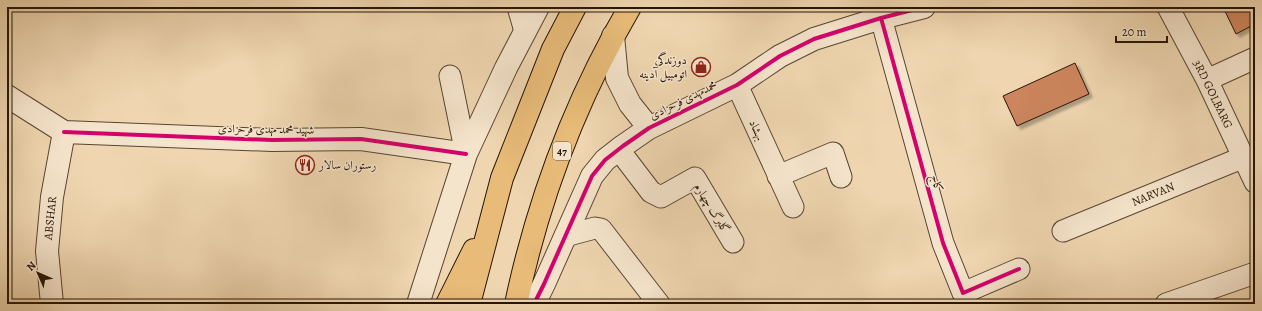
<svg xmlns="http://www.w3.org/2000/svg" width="1262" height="311" font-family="Alegreya,Amiri,serif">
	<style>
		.building { fill: #cc855d; stroke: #271507; filter: url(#shadow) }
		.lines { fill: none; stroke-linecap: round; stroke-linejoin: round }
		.minor-casing { stroke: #594531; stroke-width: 23 }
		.tertiary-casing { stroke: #594531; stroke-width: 24 }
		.trunk-casing { stroke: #271507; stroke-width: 24 }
		.minor { stroke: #f5e4cc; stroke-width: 21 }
		.tertiary { stroke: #f5e4cc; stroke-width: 22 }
		.trunk { stroke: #e8bb78; stroke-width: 22 }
		.cycleway-casing { stroke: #f5e4cc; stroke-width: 6 }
		.cycleway { stroke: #d6006c; stroke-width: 4 }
		.labels { text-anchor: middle; stroke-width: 3; stroke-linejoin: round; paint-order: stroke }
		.shield { fill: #f5e4cc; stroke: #655342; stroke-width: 1 }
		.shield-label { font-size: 11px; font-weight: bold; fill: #271507 }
		.poi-label { font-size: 12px; fill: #271507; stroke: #f5e4cc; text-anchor: end }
		.street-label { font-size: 12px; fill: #271507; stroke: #f5e4cc }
	</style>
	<defs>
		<filter id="shadow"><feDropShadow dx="3.5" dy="3.5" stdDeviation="1" flood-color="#0004"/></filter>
	</defs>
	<rect width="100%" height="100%" fill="#efd6b0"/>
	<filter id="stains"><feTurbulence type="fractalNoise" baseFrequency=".005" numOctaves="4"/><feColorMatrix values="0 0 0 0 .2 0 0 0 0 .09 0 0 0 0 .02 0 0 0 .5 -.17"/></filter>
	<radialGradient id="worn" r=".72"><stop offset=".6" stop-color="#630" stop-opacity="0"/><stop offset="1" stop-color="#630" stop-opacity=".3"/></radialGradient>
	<path class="building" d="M1223,7H1255V24L1236,34Z
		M1075,63L1089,94L1017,126L1003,96Z"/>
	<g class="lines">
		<defs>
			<path id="minor" d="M518,7L525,31
				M1168,7L1207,80L1255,182
				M881,18L943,243L963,293L1019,269
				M450,76L466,154
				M1207,80L1255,58
				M737,85L793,207
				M619,150L651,192L661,197L695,178L733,242
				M778,176L833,153L841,177
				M1063,231L1244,157
				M565,236L595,228L601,229L659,304
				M1166,304L1255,273"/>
			<path id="tertiary" d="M613,36L617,78L630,104L649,128
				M7,96L64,132
				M64,132L272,140L361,139L466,154
				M52,304L47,251L52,197L64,132
				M418,304L466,154L506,68L538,7
				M534,304L544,284L592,176L605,160L623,146L649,128L737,85L780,56L814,39L881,18L924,7"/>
			<path id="trunk" d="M447,304L474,250
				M469,304L502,178L553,49L575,7
				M516,304C538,200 576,99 630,7"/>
		</defs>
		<use href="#minor" class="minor-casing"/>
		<use href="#tertiary" class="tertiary-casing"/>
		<use href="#trunk" class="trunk-casing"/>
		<use href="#minor" class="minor"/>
		<use href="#tertiary" class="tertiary"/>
		<use href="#trunk" class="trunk"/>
		<defs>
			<path id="cycleway" d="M881,18L943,243L963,293L1019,269
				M64,132L272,140L361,139L466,154
				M534,304L544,284L592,176L605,160L623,146L649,128L737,85L780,56L814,39L881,18L924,7"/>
		</defs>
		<use href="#cycleway" class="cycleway-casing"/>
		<use href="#cycleway" class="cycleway"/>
	</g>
	<defs>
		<symbol id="shop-ring" viewBox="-11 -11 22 22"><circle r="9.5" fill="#f5e4cc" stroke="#8f2418" stroke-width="1.5"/><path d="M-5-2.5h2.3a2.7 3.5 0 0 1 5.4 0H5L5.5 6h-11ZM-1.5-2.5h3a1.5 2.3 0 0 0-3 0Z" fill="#8f2418"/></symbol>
		<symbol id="restaurant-ring" viewBox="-11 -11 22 22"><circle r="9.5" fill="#f5e4cc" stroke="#8f2418" stroke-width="1.5"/><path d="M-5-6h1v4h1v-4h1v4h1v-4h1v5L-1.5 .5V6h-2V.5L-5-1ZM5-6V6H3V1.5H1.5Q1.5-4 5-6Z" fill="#8f2418"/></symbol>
	</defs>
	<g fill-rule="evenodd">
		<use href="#shop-ring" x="690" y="56" width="22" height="22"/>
		<use href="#restaurant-ring" x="294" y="154" width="22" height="22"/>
	</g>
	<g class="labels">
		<rect class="shield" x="553" y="142" width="18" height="18" rx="3"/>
		<g class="shield-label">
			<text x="562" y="155">47</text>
		</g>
		<g class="poi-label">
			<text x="687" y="64">دوزندگی<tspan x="687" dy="14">اتومبیل آدینه</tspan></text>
			<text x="319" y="169" text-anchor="start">رستوران سالار</text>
		</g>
		<g class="street-label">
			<text transform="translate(1213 94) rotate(64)" y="4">3RD GOLBARG</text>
			<text transform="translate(683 100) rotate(-26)" y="4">محمدمهدی فرحزادی</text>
			<text transform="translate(266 129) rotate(1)" y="4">شهید محمد مهدی فرحزادی</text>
			<text transform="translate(757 130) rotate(66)" y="4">بهشاد</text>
			<text transform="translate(937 183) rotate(75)" y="4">کاج</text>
			<text transform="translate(1153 194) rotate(-22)" y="4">NARVAN</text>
			<text transform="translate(712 208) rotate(58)" y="4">گلبرگ چهارم</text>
			<text transform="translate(50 218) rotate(-84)" y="4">ABSHAR</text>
		</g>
	</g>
	<rect width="1262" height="311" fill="none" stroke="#efd6b0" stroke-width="24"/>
	<rect x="8" y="8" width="1246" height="295" fill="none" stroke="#271507" stroke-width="2"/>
	<rect x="12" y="12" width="1238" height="287" fill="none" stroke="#271507"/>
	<g transform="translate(38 273) rotate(315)" stroke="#f5e4cc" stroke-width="3" paint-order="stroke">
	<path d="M0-3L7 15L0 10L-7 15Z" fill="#271507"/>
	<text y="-6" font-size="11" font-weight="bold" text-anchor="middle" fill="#271507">N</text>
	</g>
	<path d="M1116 36v6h51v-6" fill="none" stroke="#271507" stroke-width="2"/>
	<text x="1122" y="36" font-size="12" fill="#271507" stroke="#f5e4cc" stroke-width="3" paint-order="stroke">20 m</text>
	<rect width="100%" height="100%" filter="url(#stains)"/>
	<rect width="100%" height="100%" fill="url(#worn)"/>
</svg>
